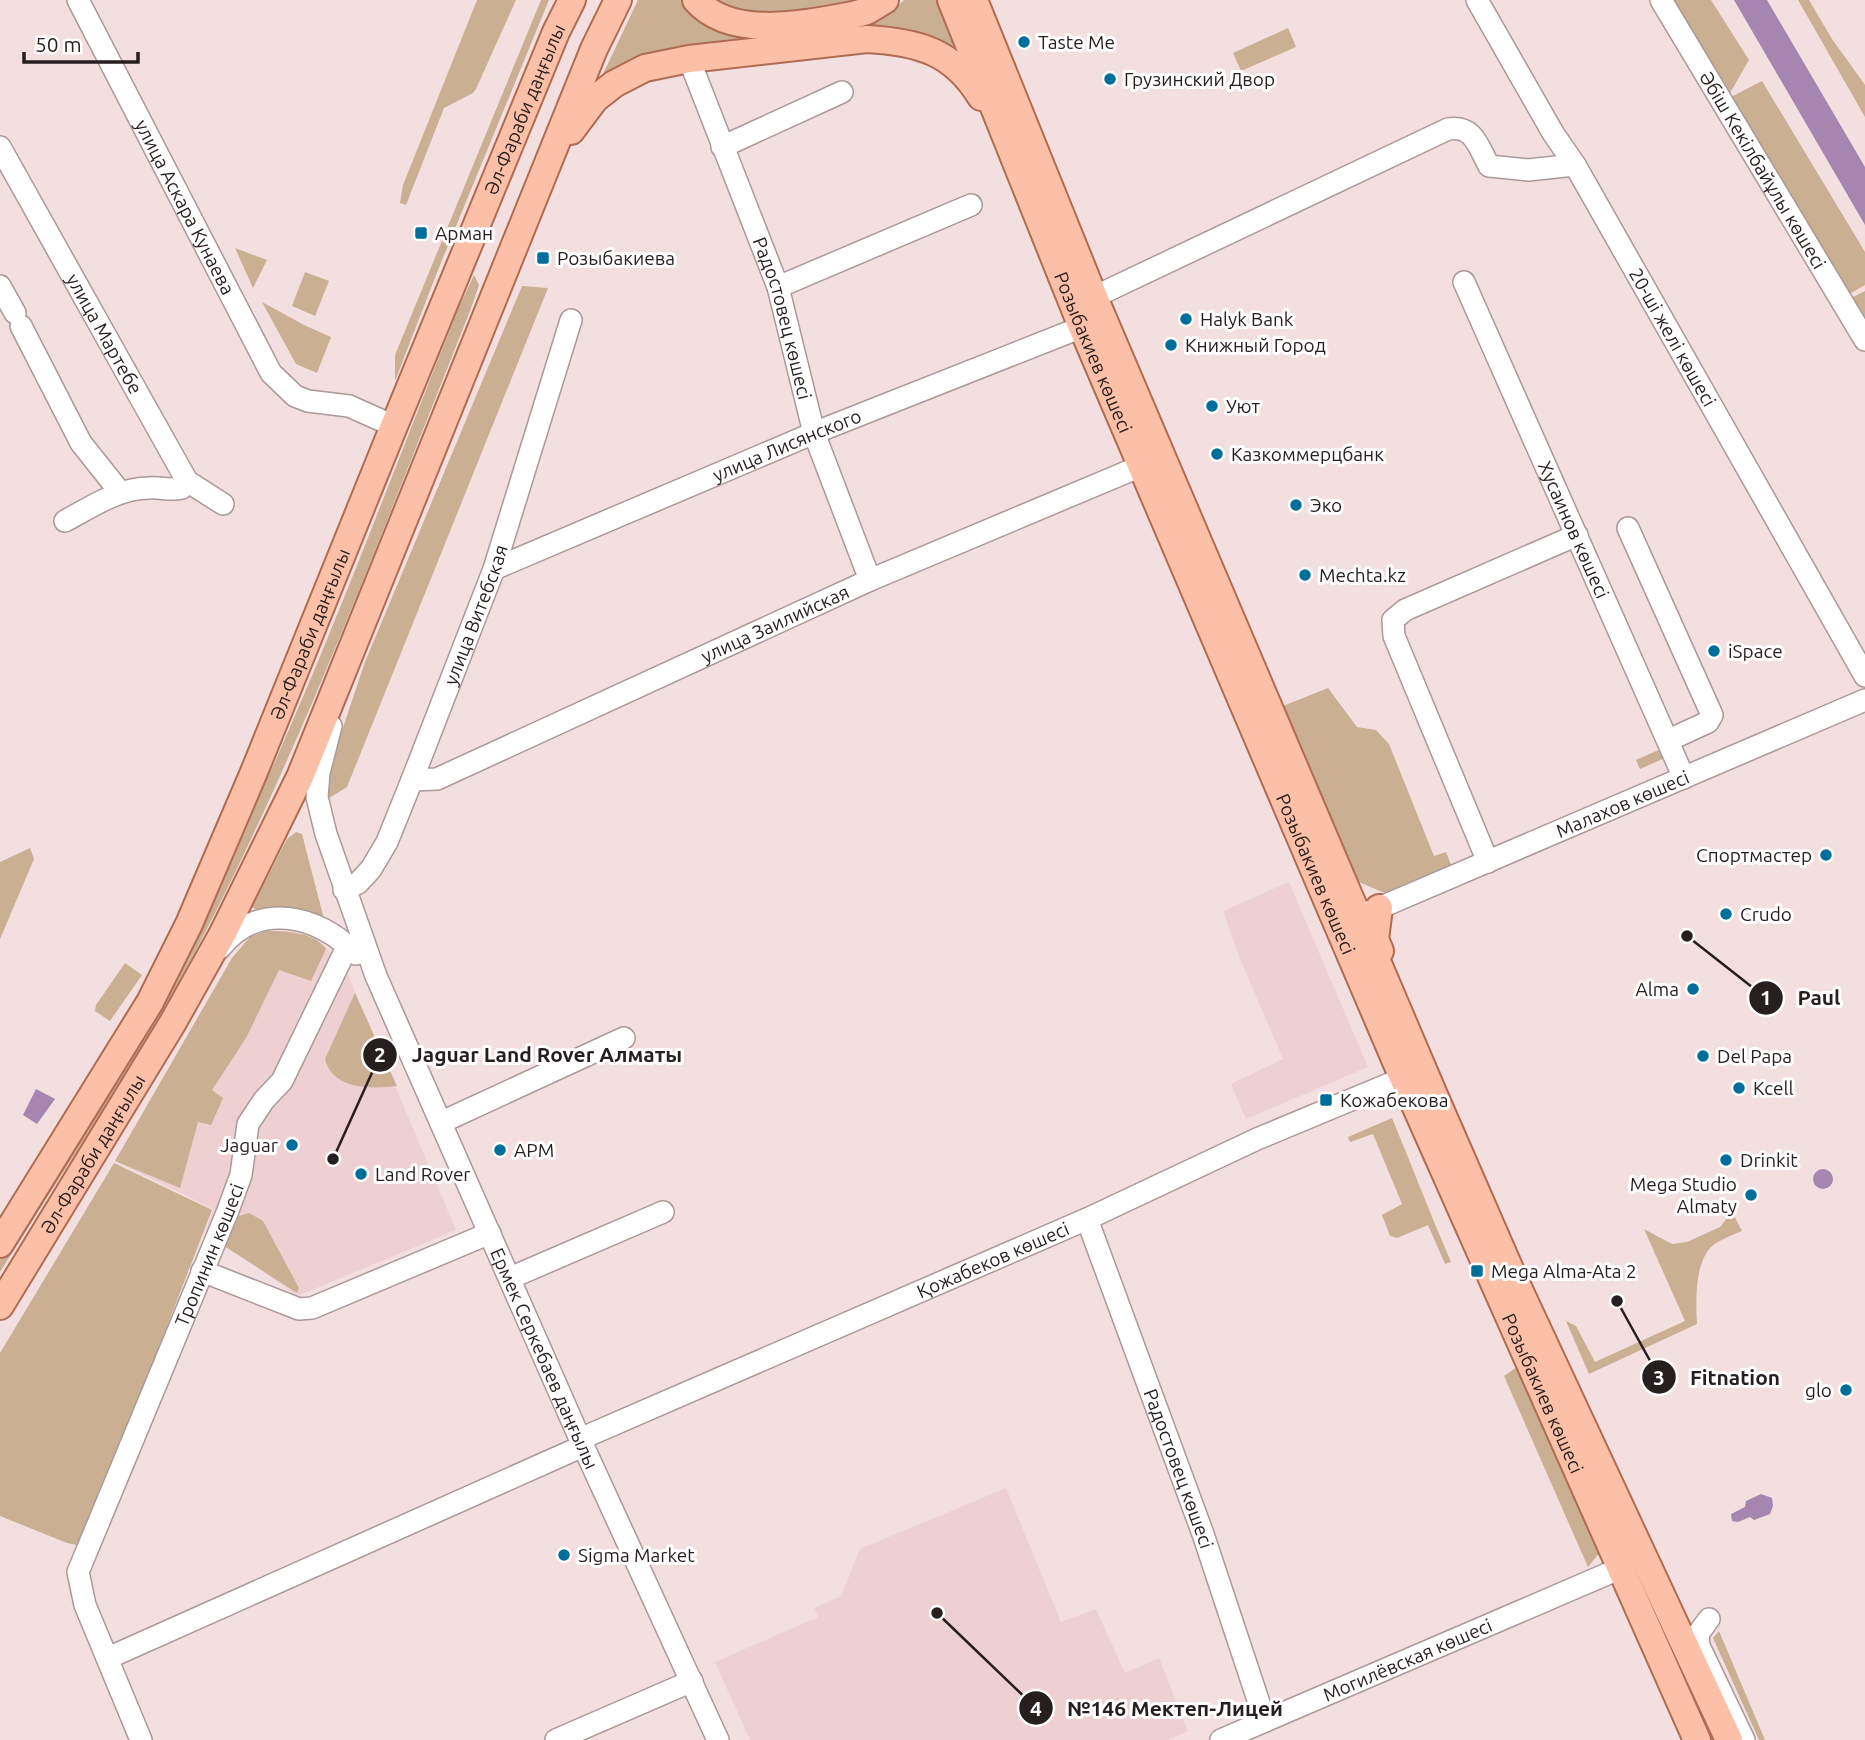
<svg xmlns="http://www.w3.org/2000/svg" width="1865" height="1740" font-family="Ubuntu,sans-serif">
	<style>
		.built { fill: #eed0d2 }
		.green { fill: #caaf92 }
		.water { fill: #a785b1 }
		.lines { fill: none; stroke-linecap: round; stroke-linejoin: round }
		.minor-casing { stroke: #ab9899; stroke-width: 24 }
		.major-casing { stroke: #b06c52; stroke-width: 30 }
		.minor { stroke: #fff; stroke-width: 21 }
		.major { stroke: #fcc0a8; stroke-width: 26 }
		.poi-dot { fill: #006e9a; stroke: #fff; stroke-width: 2.5 }
		.labels { text-anchor: middle; stroke-width: 6; stroke-linejoin: round; paint-order: stroke }
		.poi-label { font-size: 19px; fill: #261e1f; stroke: #fff; text-anchor: start }
		.street-label { font-size: 19px; fill: #261e1f; stroke: #fff }
		.leader { fill: none; stroke: #261e1f; stroke-width: 2.5 }
		.callout-dot { fill: #261e1f; stroke: #fff; stroke-width: 2.5 }
		.mark-label { font-size: 21px; text-anchor: middle; font-weight: bold; fill: #fff }
		.callout-label { font-size: 21px; text-anchor: middle; font-weight: bold; fill: #261e1f; stroke: #fff; stroke-width: 6; stroke-linejoin: round; paint-order: stroke }
	</style>
	<rect width="100%" height="100%" fill="#f4dfe0"/>
	<path class="built" d="M1289,882L1368,1067L1246,1119L1231,1084L1283,1059L1240,959L1223,911Z
		M266,931H287L314,938L325,946L346,970L456,1230L300,1295L293,1293L206,1231L213,1209L115,1161L232,958L250,937Z
		M1006,1488L1061,1622L1096,1609L1125,1673L1159,1658L1188,1731L1168,1740H750L715,1662L818,1617L814,1608L841,1596L860,1549Z"/>
	<path class="green" d="M477,0H516L476,89L473,93L444,108L406,205L400,203L403,185Z
		M541,0H549L438,270L395,381V355Z
		M638,0H685L775,36L595,91Z
		M711,0H860C834,9 768,19 741,13C731,11 721,4 711,0Z
		M904,0H941L972,70L852,27C872,22 889,16 904,0Z
		M1672,0H1711L1749,60L1730,93Z
		M1798,0H1809L1832,39L1865,85V117Z
		M1288,28L1296,47L1241,71L1233,53Z
		M1762,81L1865,252V285L1846,296L1731,97Z
		M235,248L267,260L253,288Z
		M305,272L329,281L315,316L292,306Z
		M474,275L479,285L470,311C388,516 311,724 211,921C149,1043 72,1157 0,1272V1260C70,1146 142,1034 202,915C302,720 377,511 459,307Z
		M522,286L548,288L347,787L326,800L332,760L365,662Z
		M1865,291V326L1847,300Z
		M262,302L306,326L331,337L317,373L296,364Z
		M1328,688L1357,727L1376,730L1389,744L1434,856L1446,852L1452,867L1387,894L1359,882L1283,706Z
		M1663,748L1667,757L1640,769L1636,760Z
		M296,832L302,834L324,919L285,908L257,910L252,907L287,839Z
		M30,848L34,859L0,939V862Z
		M266,931C286,931 314,932 326,949L311,981L279,970L246,1038L212,1090L223,1098L211,1125L198,1122L180,1188L115,1161L232,958L250,937Z
		M125,963L142,975L110,1021L95,1011L96,1005Z
		M355,993L397,1086C370,1089 333,1090 325,1059Z
		M1392,1118C1412,1166 1430,1214 1451,1262L1445,1264L1428,1225L1397,1238L1390,1236L1382,1215L1402,1204L1373,1134L1350,1142L1348,1137Z
		M114,1163L212,1210L82,1546L67,1543L0,1516V1353Z
		M1732,1212L1742,1231C1732,1235 1719,1240 1711,1247C1694,1265 1696,1302 1697,1324L1589,1374L1566,1321L1576,1326L1595,1362L1685,1321L1644,1229L1672,1244L1687,1242L1720,1227Z
		M249,1213L263,1221L299,1288L297,1293L218,1242L232,1218Z
		M1517,1367L1601,1551L1588,1567L1504,1376Z
		M1719,1631L1765,1740H1759L1713,1638Z"/>
	<path class="water" d="M1734,0H1767L1865,167V225Z
		M36,1089L55,1099L37,1124L23,1115Z
		M1813 1179a10 10 0 1 1 20 0a10 10 0 1 1-20 0Z
		M1761,1494L1772,1498L1773,1506L1770,1514L1754,1520L1750,1517L1738,1522L1732,1521L1731,1514L1745,1507L1746,1501Z"/>
	<g class="lines">
		<defs>
			<g id="minor">
				<path id="s1" d="M78,0L271,373L295,396L308,401L349,406L394,426"/>
				<path id="s2" d="M1477,0L1553,133L1575,165L1865,676"/>
				<path id="s3" d="M1661,0L1865,340"/>
				<path id="s4" d="M689,59L778,287L814,433L870,580"/>
				<path id="s5" d="M0,147L187,481L223,504"/>
				<path d="M722,147L842,92"/>
				<path id="s6" d="M1464,282L1684,778"/>
				<path d="M0,286L15,313"/>
				<path d="M778,287L971,205"/>
				<path d="M1094,297L1448,129C1474,125 1478,146 1489,166L1528,170L1575,165"/>
				<path d="M21,326L81,443L120,492"/>
				<path d="M65,521C91,507 119,488 149,488C161,487 170,491 182,488L187,481"/>
				<path d="M1628,528L1712,715L1708,722L1669,740"/>
				<path id="s7" d="M494,569L814,433L1082,327"/>
				<path id="s8" d="M331,726L319,773L317,797L326,834L376,976L580,1439L718,1740"/>
				<path id="s9" d="M412,780L437,779L870,580L1141,466"/>
				<path d="M1488,862L1394,636L1393,620L1405,610L1577,535"/>
				<path id="s10" d="M344,890L358,883L371,869L387,842L412,780L494,569L571,320"/>
				<path id="s11" d="M1365,914L1865,700"/>
				<path d="M220,948C257,901 318,914 356,954"/>
				<path d="M442,1122L624,1038"/>
				<path id="s12" d="M1087,1219L1203,1534L1265,1721"/>
				<path d="M202,1271L299,1309L312,1308L490,1233"/>
				<path d="M510,1278L663,1212"/>
				<path id="s13" d="M580,1439L1087,1219L1257,1139L1418,1072"/>
				<path d="M1709,1619L1698,1634L1699,1646L1744,1740"/>
				<path d="M108,1658L583,1446"/>
				<path id="s14" d="M141,1740L85,1605L78,1572L227,1213L241,1175L248,1124L264,1100L282,1081L348,945"/>
				<path d="M556,1740L692,1681"/>
				<path id="s15" d="M1221,1740L1621,1568"/>
			</g>
			<g id="major">
				<path d="M696,0C731,40 806,24 853,15L867,11L885,0"/>
				<path id="s16" d="M951,0L1082,327L1403,1078L1697,1740"/>
				<path d="M974,0L1094,297L1434,1095L1516,1283L1729,1740"/>
				<path d="M571,131L595,99L614,84L645,68L689,59L867,39C918,42 953,51 981,97"/>
				<path d="M1379,908L1375,939L1380,951"/>
				<path id="s17" d="M0,1244L150,1002L189,924L254,772L394,426L556,32L572,0"/>
				<path id="s18" d="M0,1306L172,1024L223,933L300,777L594,49L618,0"/>
			</g>
		</defs>
		<use href="#minor" class="minor-casing"/>
		<use href="#major" class="major-casing"/>
		<use href="#minor" class="minor"/>
		<use href="#major" class="major"/>
	</g>
	<g class="poi-dot">
		<circle cx="1024" cy="42" r="7"/>
		<circle cx="1110" cy="79" r="7"/>
		<rect x="414" y="226" width="14" height="14" rx="3.5"/>
		<rect x="536" y="251" width="14" height="14" rx="3.5"/>
		<circle cx="1186" cy="319" r="7"/>
		<circle cx="1171" cy="345" r="7"/>
		<circle cx="1212" cy="406" r="7"/>
		<circle cx="1217" cy="454" r="7"/>
		<circle cx="1296" cy="505" r="7"/>
		<circle cx="1305" cy="575" r="7"/>
		<circle cx="1714" cy="651" r="7"/>
		<circle cx="1826" cy="855" r="7"/>
		<circle cx="1726" cy="914" r="7"/>
		<circle cx="1693" cy="989" r="7"/>
		<circle cx="1703" cy="1056" r="7"/>
		<circle cx="1739" cy="1088" r="7"/>
		<rect x="1319" y="1093" width="14" height="14" rx="3.5"/>
		<circle cx="292" cy="1145" r="7"/>
		<circle cx="500" cy="1150" r="7"/>
		<circle cx="1726" cy="1160" r="7"/>
		<circle cx="361" cy="1174" r="7"/>
		<circle cx="1751" cy="1195" r="7"/>
		<rect x="1470" y="1264" width="14" height="14" rx="3.5"/>
		<circle cx="1846" cy="1390" r="7"/>
		<circle cx="564" cy="1555" r="7"/>
	</g>
	<g class="labels">
		<g class="poi-label">
			<text x="1038" y="49">Taste Me</text>
			<text x="1124" y="86">Грузинский Двор</text>
			<text x="435" y="240">Арман</text>
			<text x="557" y="265">Розыбакиева</text>
			<text x="1200" y="326">Halyk Bank</text>
			<text x="1185" y="352">Книжный Город</text>
			<text x="1226" y="413">Уют</text>
			<text x="1231" y="461">Казкоммерцбанк</text>
			<text x="1310" y="512">Эко</text>
			<text x="1319" y="582">Mechta.kz</text>
			<text x="1728" y="658">iSpace</text>
			<text x="1812" y="862" text-anchor="end">Спортмастер</text>
			<text x="1740" y="921">Crudo</text>
			<text x="1679" y="996" text-anchor="end">Alma</text>
			<text x="1717" y="1063">Del Papa</text>
			<text x="1753" y="1095">Kcell</text>
			<text x="1340" y="1107">Кожабекова</text>
			<text x="278" y="1152" text-anchor="end">Jaguar</text>
			<text x="514" y="1157">APM</text>
			<text x="1740" y="1167">Drinkit</text>
			<text x="375" y="1181">Land Rover</text>
			<text x="1737" y="1191" text-anchor="end">Mega Studio<tspan x="1737" dy="22">Almaty</tspan></text>
			<text x="1491" y="1278">Mega Alma-Ata 2</text>
			<text x="1832" y="1397" text-anchor="end">glo</text>
			<text x="578" y="1562">Sigma Market</text>
		</g>
		<g class="street-label">
			<text dy="7" stroke="none"><textPath href="#s17" startOffset="1253">Әл-Фараби даңғылы</textPath></text>
			<text dy="7" stroke="none"><textPath href="#s3" startOffset="198">Әбіш Кекілбайұлы көшесі</textPath></text>
			<text dy="7" stroke="none"><textPath href="#s1" startOffset="233">улица Аскара Кунаева</textPath></text>
			<text dy="7" stroke="none"><textPath href="#s4" startOffset="276">Радостовец көшесі</textPath></text>
			<text dy="7" stroke="none"><textPath href="#s5" startOffset="214">улица Мартебе</textPath></text>
			<text dy="7" stroke="none"><textPath href="#s2" startOffset="390">20-ші желі көшесі</textPath></text>
			<text dy="7" stroke="none"><textPath href="#s16" startOffset="380">Розыбакиев көшесі</textPath></text>
			<text dy="7" stroke="none"><textPath href="#s7" startOffset="318">улица Лисянского</textPath></text>
			<text dy="7" stroke="none"><textPath href="#s6" startOffset="271">Хусаинов көшесі</textPath></text>
			<text dy="7" stroke="none"><textPath href="#s10" startOffset="310">улица Витебская</textPath></text>
			<text dy="7" stroke="none"><textPath href="#s9" startOffset="397">улица Заилийская</textPath></text>
			<text dy="7" stroke="none"><textPath href="#s17" startOffset="686">Әл-Фараби даңғылы</textPath></text>
			<text dy="7" stroke="none"><textPath href="#s11" startOffset="280">Малахов көшесі</textPath></text>
			<text dy="7" stroke="none"><textPath href="#s16" startOffset="947">Розыбакиев көшесі</textPath></text>
			<text dy="7" stroke="none"><textPath href="#s18" startOffset="178">Әл-Фараби даңғылы</textPath></text>
			<text dy="7" stroke="none"><textPath href="#s14" startOffset="523">Тропинин көшесі</textPath></text>
			<text dy="7" stroke="none"><textPath href="#s13" startOffset="450">Қожабеков көшесі</textPath></text>
			<text dy="7" stroke="none"><textPath href="#s8" startOffset="679">Ермек Серкебаев даңғылы</textPath></text>
			<text dy="7" stroke="none"><textPath href="#s16" startOffset="1514">Розыбакиев көшесі</textPath></text>
			<text dy="7" stroke="none"><textPath href="#s12" startOffset="266">Радостовец көшесі</textPath></text>
			<text dy="7" stroke="none"><textPath href="#s15" startOffset="203">Могилёвская көшесі</textPath></text>
		</g>
	</g>
	<path class="leader" d="M1687 936L1766 998M333 1159L380 1055M1617 1301L1659 1377M937 1613L1036 1708"/>
	<g class="callout-dot">
		<circle cx="1687" cy="936" r="7"/>
		<circle cx="333" cy="1159" r="7"/>
		<circle cx="1617" cy="1301" r="7"/>
		<circle cx="937" cy="1613" r="7"/>
		<circle cx="1766" cy="998" r="18"/>
		<circle cx="380" cy="1055" r="18"/>
		<circle cx="1659" cy="1377" r="18"/>
		<circle cx="1036" cy="1708" r="18"/>
	</g>
	<g class="mark-label">
		<text x="1766" y="1005">1</text>
		<text x="380" y="1062">2</text>
		<text x="1659" y="1385">3</text>
		<text x="1036" y="1716">4</text>
	</g>
	<g class="callout-label">
		<text x="1819" y="1005">Paul</text>
		<text x="547" y="1062">Jaguar Land Rover Алматы</text>
		<text x="1735" y="1385">Fitnation</text>
		<text x="1175" y="1716">№146 Мектеп-Лицей</text>
	</g>
	<path d="M24 52v10h114v-10" fill="none" stroke="#261e1f" stroke-width="3.5"/>
	<text x="35" y="52" font-size="21" fill="#261e1f" stroke="#ffffff" stroke-width="5" paint-order="stroke">50 m</text>
</svg>
